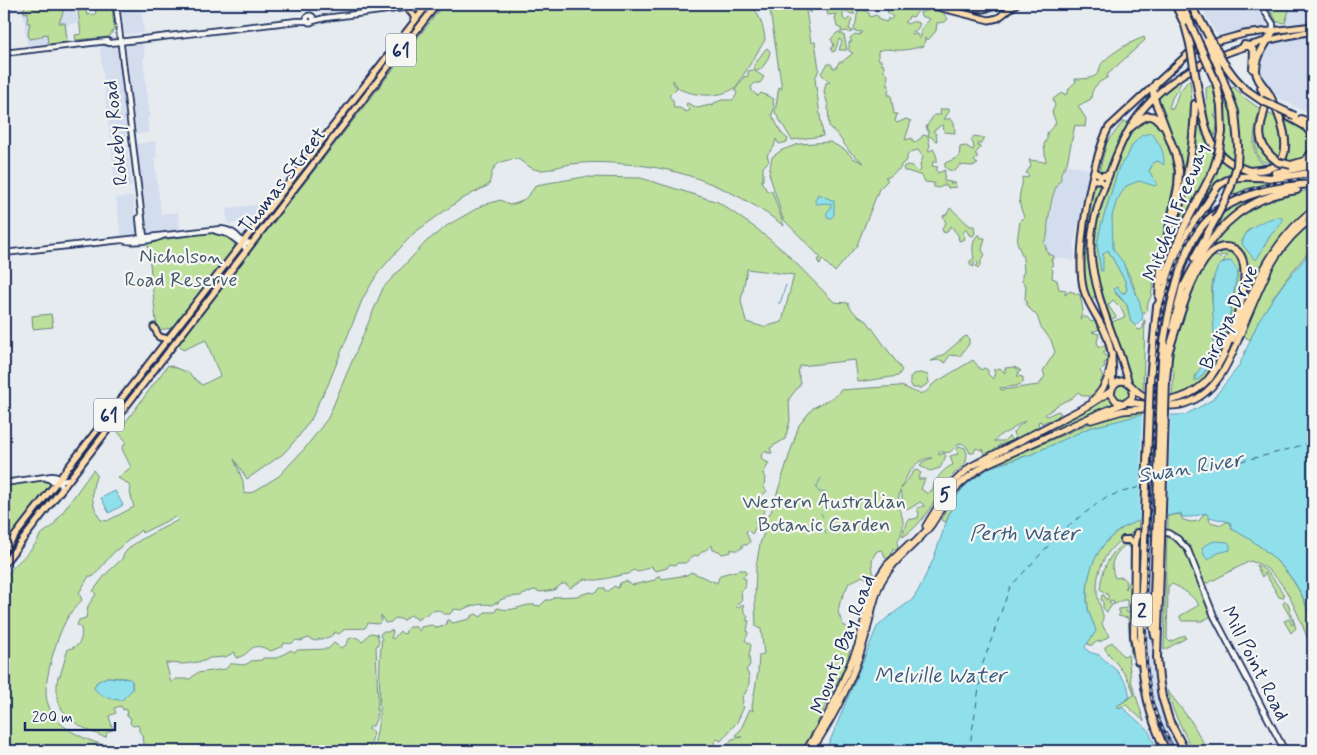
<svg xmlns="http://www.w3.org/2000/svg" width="1317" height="755" font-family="Mynerve,sans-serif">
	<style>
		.built { fill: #d3ddee }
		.green { fill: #bce09a; stroke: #6c887c; fill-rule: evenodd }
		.water { fill: #90e0eb; stroke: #6199b3 }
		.pier { fill: #e6ebf0 }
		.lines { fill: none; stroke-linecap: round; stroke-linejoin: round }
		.stream { stroke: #6199b3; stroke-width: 1 }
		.ferry { stroke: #385b81; stroke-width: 1; stroke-dasharray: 6 5; stroke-linecap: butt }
		.tertiary-casing { stroke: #1b2f5e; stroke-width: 8 }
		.secondary-casing { stroke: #1b2f5e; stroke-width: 8 }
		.primary-casing { stroke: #1b2f5e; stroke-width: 9 }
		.trunk-casing { stroke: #1b2f5e; stroke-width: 9 }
		.motorway-casing { stroke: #1b2f5e; stroke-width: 10 }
		.tertiary { stroke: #f6f6f2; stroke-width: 4.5 }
		.secondary { stroke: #f6f6f2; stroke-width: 4.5 }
		.primary { stroke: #fddcac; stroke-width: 5 }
		.trunk { stroke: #fddcac; stroke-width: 5.5 }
		.motorway { stroke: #fddcac; stroke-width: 6 }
		.rail-casing { stroke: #1b2f5e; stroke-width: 3 }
		.rail { stroke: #f6f6f2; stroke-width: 1; stroke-dasharray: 4; stroke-linecap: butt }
		.motorway-bridge-casing { stroke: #1b2f5e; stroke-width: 10; stroke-linecap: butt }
		.motorway-bridge { stroke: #fddcac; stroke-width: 6 }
		.labels { text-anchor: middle; stroke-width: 4.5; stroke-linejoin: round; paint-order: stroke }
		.shield { fill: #f6f6f2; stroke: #5d6b8a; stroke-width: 1 }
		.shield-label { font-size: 19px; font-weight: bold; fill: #1b2f5e }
		.street-label { font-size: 20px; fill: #1b2f5e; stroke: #f6f6f2 }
		.park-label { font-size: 20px; fill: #435b6d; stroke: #f6f6f2 }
		.water-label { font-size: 21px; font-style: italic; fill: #385b81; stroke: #f6f6f2 }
	</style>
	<rect width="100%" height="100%" fill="#e6ebf0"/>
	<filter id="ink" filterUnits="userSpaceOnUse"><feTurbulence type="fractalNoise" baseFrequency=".02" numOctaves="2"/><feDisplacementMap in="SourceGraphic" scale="10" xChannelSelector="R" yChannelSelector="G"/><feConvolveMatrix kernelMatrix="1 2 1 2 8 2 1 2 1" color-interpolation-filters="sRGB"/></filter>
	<g filter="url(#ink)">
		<path class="built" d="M7,4H76L78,23L67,25L69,42L27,46L23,10L8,11Z
			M121,4H141L144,33L125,34Z
			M1199,4H1255L1266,22L1267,27L1217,35Z
			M1265,4H1313V23H1278Z
			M1313,34V116L1279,98L1262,79L1259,68L1260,60L1271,44Z
			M143,42L145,58H143L150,117L147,118L149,133L136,134L126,47L128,44Z
			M116,45L118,49L127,134L125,136L110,137L100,47Z
			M155,141L157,157L154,158L161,214L178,212L180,229L149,233L147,230L137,144Z
			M127,144L132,187L116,189L111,146Z
			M1065,164L1089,169L1075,241L1074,261L1049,256L1045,243L1056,184L1062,179Z
			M1299,178V182L1262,190L1203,222L1169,304L1154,567L1151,654L1153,682L1159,708L1178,751H1173L1159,722L1152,700L1148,677L1146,646L1154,366L1158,327L1164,300L1171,276L1184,245L1206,209L1245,189L1275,181Z
			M133,196L137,231L135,234L121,236L116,198Z
			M265,204L252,221L228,224L226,208Z"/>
		<path class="green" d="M34,4H66L59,23H65L67,42L48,44L47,34L42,35V37L29,39L28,32L30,23H27L28,12L24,13V5Z
			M102,4H112L114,29L109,37L76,40L75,35L81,34L78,11L86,10L87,15L96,14L95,9L102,8Z
			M444,4H665L661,8L680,6L752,4C759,16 764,26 765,40L736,87C720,99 696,96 679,89L673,80V83L677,88L669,96L673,100L674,108H680L686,112L690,110L686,105L687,103L698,108L710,105L713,106L714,103L722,100H733L737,94L735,90L744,77L748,76V71L753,70L764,77L760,83H755L751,87L752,91L758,96L761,93L774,99L773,101L774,108L772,115L782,134L788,139L787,142L779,144L776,139L774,147L767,155L769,161L763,167V180L761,181L767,191H772L784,226C743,194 690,170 637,165C616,163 593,161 572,164C561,165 549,171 538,170C531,169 524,163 518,159C496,161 493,164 489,185L460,200L414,233L391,258L378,273L363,298L327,387L319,401L313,416L299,436L283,454L247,479L234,459L243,481L244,494L253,492L279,476L306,447L328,418L383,288L427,241L448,225L483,205L501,200L509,205C523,203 528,197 536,185L584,177L641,178L718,202L757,229L785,252L834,302L848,303C850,310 860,318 867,321L902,370L898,376L858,382L855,360L800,366L798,372L801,383L789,399L790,421L785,439L770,448L772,453H767L766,451L761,455L762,460L769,463L763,474L765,478L764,488L767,491L760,497V502L765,510L759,521H755L757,525L752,534L748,530L746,532L750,542L747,545H742V548C739,550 735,551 731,549V552L722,554L719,551L713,550L712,545C708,550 702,550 698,556L695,555L685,563H677L675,565L670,564L667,568L656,571L653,569L652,566L638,572L633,570L629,574C614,575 601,583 584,579L570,588L566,584H562L554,590L541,592L534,590L520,596L508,597L500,600L498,603H495L492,605C483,603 470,605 462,610L454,609L450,614H444L439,610L432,611L417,620L416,618L410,615L404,620L395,618L391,622L385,623L381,615V621L378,624L368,623L365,628C355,630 347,625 339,634L335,632C329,640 323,637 315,641L308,638L301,641L296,640C293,644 289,644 284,643L283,646L271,651C248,639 253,655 236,658L235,652L225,657L210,658L204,661L184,664L166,663L171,683L176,679H190L197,673L226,669L230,664C238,663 244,668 251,661L262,660L263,658H277L291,650L294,652L298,650L328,649L334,643L341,648L346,645L349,639C355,636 358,637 362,642L370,633L377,634L379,642L376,647L378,700L376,719L373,726H369L368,729L372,731L373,736L369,751H154L143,744L142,735L139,731V727L138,725L133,726L130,723L131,718L127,716L126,709L123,710L121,706L114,708L116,713L109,716L113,730L107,732L106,737C98,736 91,731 84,728C61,715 54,703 58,676H60L68,649C80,647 83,639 81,628L77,625L79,620L86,618L88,606L96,594L93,591L106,574L122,559C126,542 164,529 178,520L175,517L142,533L141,530L113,553L93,577L89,576L79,593L82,600C79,604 75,607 72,611C59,627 45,675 46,695C47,703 51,714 57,720C73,737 100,744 122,751H4V580C12,564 36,550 40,535L52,527L93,470L97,475C90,490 91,506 101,520L107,521L134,507L130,492L131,488L127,483L118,478L131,467L122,449L126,441L118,432L168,365L187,372L202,385L220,376L206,340L183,350L178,345ZM747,269L794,275L782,322L764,327L746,322L741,301ZM107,677L125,678L132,681V690L122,700C111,699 100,697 94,687L97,682Z
			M769,4H805L811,42H815L819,69L815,79L823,136L792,140L776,114L775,112L779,87L782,89Z
			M808,4H848L850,5L857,4L860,6L861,4H870L869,6H864L860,9L855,8L853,12L855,14H851L847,11L843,13V18L846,21L849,18L852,19L849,29L853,31L850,33L847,31L841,32V30L842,29L837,27L835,17L838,14L828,15L826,9L818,6L815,8L811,6L810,13L808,11Z
			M893,4H899L902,8L905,9L911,6L917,7L919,10L913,17L909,16L908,19L904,22L908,24C912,21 916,21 920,24L916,31H912V34H917L919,39L921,37V29L930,19L921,16L920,12L927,11L932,8L935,9V12L937,10L945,12L944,14L948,19L945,22L937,23L936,31L928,40L925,38L924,46C917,47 910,50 903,50C894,51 887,47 878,51V59L881,60V64L884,65V72L888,75L887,85H889L888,95H891L894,114H897L895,121L897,123L906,119L911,121L905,140L912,138V141L914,143L921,138L923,135L928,136L929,133L926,127L934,115H941L940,111L941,109H949V112L944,119H951L954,123L955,133L944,132L943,124L933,131L936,134L937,141L934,140L930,136L928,138L930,146L928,150L930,151L933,149C935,151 938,159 937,162H933L932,166L938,167L936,170L938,173L945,170L944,181L951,182L950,184L954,182L956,187L948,188L947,185H944L939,188L934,187V183L925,182L922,176L907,171H904L903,167L907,165L913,166L919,172L921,170L920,165L923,157L918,150L910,152L907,156V160L901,165L900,169H899L889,177H885L888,180L879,189L857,245L835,272L822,259L820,265L817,260L821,258L783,219L769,173L772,157L782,150L799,144L830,142L845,150L853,158L864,163L850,152L837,134L829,127L828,105L824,92L826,83L830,82C827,78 823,77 821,73L828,64H831L833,68H836L839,62H842L853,53L849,51V42H852L850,38L855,34L859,35L862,32L855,31L854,27C858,22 855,16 859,10L862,9L869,13L870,17L876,15L879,17V20L887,22L888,18L890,20L893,17L888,13L887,7Z
			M1267,4H1291L1285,23L1277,22Z
			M838,32L844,35L847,50H839L842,41L839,39L835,51L832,52L831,49L834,45L831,39Z
			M1144,37L1145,40L1107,75V78C1098,82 1091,88 1091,99L1078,106L1086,119L1085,127L1075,125L1067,163L1061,173V179C1052,189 1050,210 1048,223C1047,230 1049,236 1044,242L1048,254L1054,256V259H1051L1053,265L1050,267L1053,270L1052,278L1057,280L1059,289L1066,290L1065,295L1070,291L1080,295L1083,310L1080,319L1083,317H1087L1091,322L1095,321L1100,329L1092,332L1099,334L1097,342L1099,348L1102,345L1107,349L1103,352L1109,361L1104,363L1105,367L1100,371L1103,376L1098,389L1092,396H1083L1078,392C1069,402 1069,398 1058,405C1053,408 1051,411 1045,414L1047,416L1058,411L1061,413L1054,420L1046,421L1042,424L1041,421L1038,422L1039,426C1031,431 1025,437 1015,439L1013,432L1025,421C1017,424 1010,433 1003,433L994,441H1004L1009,436L1012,441L999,445V448L985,454L983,449L981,450L976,448L974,452L970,453L967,447L962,443C950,447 955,456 939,451V455L944,453L946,456L940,468L930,471L920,466L922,462L932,458C917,456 905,477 901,489L914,471L917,470L921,473L918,479H925L921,489L928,494L929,491H932C934,481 943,468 953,465L950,456L958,454L957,449L959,446L965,448L967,453L966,462C960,470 950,476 944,485C933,503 922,525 903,537L902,535L904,533V529L906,527L908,520L918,518L919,514L917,508L924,506L923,504L920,502L909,509L903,508L902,501V495L900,491L897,506C902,513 905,523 902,531C900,538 896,541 898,548L895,550L893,548L891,556L886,559L882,550L877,551C868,563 874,564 873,576L869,581L863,576L849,583L840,602L838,612L843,625L847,627L846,637L850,650L847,662L818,722L801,751H720L723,746L727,745L732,739L742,737H737L736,734L740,731L750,709L753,711L752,706L758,672L759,655L764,654L761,629L756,627L755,600L756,567L760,544L766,527V518L771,512L799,425L813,408L837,395L840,390L899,386C912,387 921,403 933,384L973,360L981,370L984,368L988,370V374L993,379L995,372L993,370L1000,368L1005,373V368L1014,367L1020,370L1021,371L1018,372L1019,374L1017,376L1023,377V383L1016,386L1000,388L1001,390L1039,385L1045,376L1043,371L1055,352L1051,340L1041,327L1037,316L1026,305L1027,301L1025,299L1026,286L1022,281V275L1024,272L1023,258L1017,242L1020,221L1024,217C1021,210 1018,201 1020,193C1021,187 1023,184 1022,177L1027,178L1029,175L1026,173L1031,166L1029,160L1046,162L1044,144L1047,139V133L1056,123L1052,112L1055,106L1053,99L1060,94L1064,93L1065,95L1068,93C1067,89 1073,84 1076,82L1075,79C1081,79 1089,79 1095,76C1100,73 1099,66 1103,62C1115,50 1129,43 1144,37Z
			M767,48L770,51C769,59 764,67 758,71L754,69V65C759,60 761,53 767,48Z
			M1190,79L1193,114L1188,158L1184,178L1179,151L1157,100L1176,82L1181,83L1172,98L1169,108L1173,109L1179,92Z
			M1210,86H1212L1217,105L1216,110L1218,112L1214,114L1218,122L1215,136C1205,123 1207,104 1206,88Z
			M1234,87L1246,99L1260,109C1256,122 1248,152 1261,162C1264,165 1268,165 1272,167C1250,169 1238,166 1222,150L1225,119L1222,93L1224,92H1226L1233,113L1236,146H1241L1239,119L1230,89Z
			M1198,111L1202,134L1215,154L1204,182L1173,241L1190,177Z
			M1266,112L1277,118L1283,145L1280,160C1258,146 1263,134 1266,112Z
			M1261,113V146L1273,161C1248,170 1256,125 1261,113Z
			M1153,118C1169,133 1175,160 1174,181L1151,296L1148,303L1147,310L1142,315C1139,300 1134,284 1127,271C1124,264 1116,256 1113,248C1105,223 1118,163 1155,186L1156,185L1149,171L1154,162L1158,161L1133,144L1128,155L1119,167L1100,229L1097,245L1101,271L1103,254L1108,250L1125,281L1127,290L1125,293H1115L1127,305L1131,322L1136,326L1137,329L1140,330L1143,328L1144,320H1145L1143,392C1124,381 1116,343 1109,323L1125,317L1121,308L1113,300L1108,305L1116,317L1108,321L1095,273L1093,250L1097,213L1112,171L1128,135L1139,121Z
			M1283,120C1290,123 1299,125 1305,130C1317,146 1304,166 1284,161C1291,147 1286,134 1283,120Z
			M1123,122H1130L1108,171L1104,175L1099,172L1107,142Z
			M974,136L985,138L980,144L977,143L978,146L981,147L975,154L977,155V158L974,161L978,164L972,166L960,165L955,171L949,170L945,167V163L959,157L960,147L966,146L973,150L974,148L973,143L971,141Z
			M1220,159L1233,167L1231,176C1204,191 1203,201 1188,225L1214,178Z
			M1237,179L1275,181L1245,189L1231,196Z
			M1097,181L1102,184V187L1089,248L1090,270L1095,295L1094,298H1091C1078,284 1087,196 1097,181Z
			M1313,190V206L1288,229L1264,263H1262L1258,267L1253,285L1248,284C1250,265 1246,256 1230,246L1204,258L1203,255C1232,211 1262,196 1313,190ZM1271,219L1282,223L1270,236L1256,259L1243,245L1242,241L1248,230Z
			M1278,191L1264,195L1245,204L1214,228L1224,209L1258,194Z
			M950,208C957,213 964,221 970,226H974L975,233L973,236L969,235L966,229L963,233L965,239L959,241L958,235L951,226L946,233L943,232L942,228L946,223L943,216L947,214Z
			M1313,220V247C1286,277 1267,303 1250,340L1244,336L1253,311L1273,264L1296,234Z
			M214,232L227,235L234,241L235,248L173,328L157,330L148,245L150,242Z
			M979,234L981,238H985L982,250L985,255L981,259V264L978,268L976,266L978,264L977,262L974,261V267L970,265V261L974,258C972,250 972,239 979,234Z
			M1222,249L1233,251L1243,264L1236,315C1231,322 1230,329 1226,336L1228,338V342L1211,374L1194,391L1172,398L1174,371L1171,367V362L1183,311L1202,266H1205V260L1214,253L1215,257L1218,256L1224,262C1201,281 1218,316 1214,340C1212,354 1203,367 1194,377H1201C1207,369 1214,361 1219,352C1230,327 1233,297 1238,271L1228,261L1225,262L1224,260V258L1227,256L1224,255L1221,256L1219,254L1222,252Z
			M51,314L53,327L33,329L32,316Z
			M967,336L969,339V344L960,356L950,355L946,361V363L940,360L931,361L943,355L964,337Z
			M921,373L928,375L929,383L921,388H913L910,383V378L913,374Z
			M1114 392a8 8 0 1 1 16 0a8 8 0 1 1-16 0Z
			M1109,394L1115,404L989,461L1103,400Z
			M1139,410L1142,412V415L1089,428L1032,454L1003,463L963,488L954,500L946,522L941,520L949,502L960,488L982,470L1100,419Z
			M47,480L50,481L51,485L4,545V485Z
			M1206,513L1208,515L1210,522L1222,525L1226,522H1231L1232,529C1273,550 1303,582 1313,628C1315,635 1313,644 1313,652C1300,622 1286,569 1250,561L1208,583L1203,582C1190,561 1197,541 1168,531V516L1180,514L1183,520L1191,522L1199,521L1203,515Z
			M1139,520L1138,531C1112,540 1096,563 1097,591C1097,600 1101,607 1103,615C1104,618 1101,622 1103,626C1104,630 1108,633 1109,636L1102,641L1096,642L1093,645H1089L1088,642C1102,626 1090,625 1088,607C1083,567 1101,535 1139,520Z
			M1167,536C1191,547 1192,564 1200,587C1203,597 1208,606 1212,616L1202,621H1182L1180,618V616L1199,605C1193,596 1182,588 1172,584L1168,586L1167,639L1170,642L1185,635L1186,638L1164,650Z
			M1125,542L1131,543L1133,549L1125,545C1113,556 1109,562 1115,578L1122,577L1125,579L1126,589L1128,582H1132V658L1131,656L1128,618L1118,616L1121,613L1119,612V609L1127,608L1126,612L1129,613V605L1127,607V600H1123L1113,605L1114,601L1110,600L1109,602L1112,605L1107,612L1103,608V602L1101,600L1102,595H1104L1106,600L1108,599V595L1100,589C1102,570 1109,553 1125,542Z
			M1256,565C1269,570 1277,584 1284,595L1283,598L1279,597L1265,573L1262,577Z
			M740,570H746V574L742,577L746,579L745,588L741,591L742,599L736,606L738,608L743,604L744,611L748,617L746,620L749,621L747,630L748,634L745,640L751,645L749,657L750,665L746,670C752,678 749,690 742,697L743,702L741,705L744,707L737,722L721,741L717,739L714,742L715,748L711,751H372C385,715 376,676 382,639L380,635L382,632H388L391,630L393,632L391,638L393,639L400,631L403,634L406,633V630L409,627H416L419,631L421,627L432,625L436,628L446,625L447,620H450L452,623L470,619L471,616L476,614L481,617L485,612H495L497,608C517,614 523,601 540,606L546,600H551L554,597L577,596L590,592L594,593L599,590L600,588H605L606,591H609L614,586L618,588L620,583L626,581L632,585L655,580L658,576H660L662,579L687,575L691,572L717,583L720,575Z
			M1285,601L1288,603L1296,628L1291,633L1284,621L1289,619L1292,625L1294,624L1283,604Z
			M1112,642L1123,656L1128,655L1131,680L1144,721L1126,705L1118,708L1117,706L1134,695C1130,676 1116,664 1105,649V647Z
			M1167,690L1191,721L1208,751H1193L1173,710Z"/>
		<path class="water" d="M1152,133C1160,145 1164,150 1164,165L1158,161L1154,162L1149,171L1157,184L1155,186L1139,181L1126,186L1117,200L1112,216L1113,249L1123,262L1129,279L1139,300L1143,316L1142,320L1136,326L1131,322L1127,305L1113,289L1117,287L1122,293H1125L1127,289L1125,281L1108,250L1103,254V271H1101L1097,245L1100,229L1119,167L1128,155L1133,144L1142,135Z
			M818,194L834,201V215L831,218L827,217V212L830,209L831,204L826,203L816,204L815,200Z
			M1277,217L1282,218V223L1270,236L1257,259H1254L1242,244C1245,227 1262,221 1277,217Z
			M1313,249V629C1310,620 1308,611 1305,602C1291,569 1263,545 1232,529L1230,522L1209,517L1206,513L1191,517H1182L1181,514H1177C1164,517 1149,517 1136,522C1100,534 1082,573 1088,609C1090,617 1094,624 1096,631L1085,647L1089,652L1099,655L1117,671L1127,684L1130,697L1117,706L1118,708L1122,707L1148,730L1158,751H824L830,741L877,627L887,618L912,600L918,591L933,560L954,500L963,488L973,479L991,467L1032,454L1089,428L1140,415H1185L1212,400L1239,366L1259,320L1270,303L1284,283Z
			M1231,261L1238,271C1229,313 1229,346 1198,380H1194C1198,368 1209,359 1213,346C1218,328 1200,260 1231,261Z
			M115,491L123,505L109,513L101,498Z
			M1214,541L1228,542L1230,545V550L1218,553L1208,560L1204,555L1202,548L1205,545Z
			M107,677L130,679L132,681V690L122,700C112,700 99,696 94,688L97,682Z"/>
		<path class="pier" d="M1142,413H1171L1167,519L1139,523Z"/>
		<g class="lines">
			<path class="stream" d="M778,303H780L786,285
				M821,478L816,488L819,492L826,493L821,506
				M821,513L823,517
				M825,530L826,534"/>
			<path class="ferry" d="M1166,479C1215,464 1266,459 1313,441
				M969,751L983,663L1010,587L1064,529L1106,497L1143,486"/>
			<defs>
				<path id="tertiary" d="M413,9H428L434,4
					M306.5 19a3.5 3.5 0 1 1 7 0a3.5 3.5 0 1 1-7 0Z
					M313,21L325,18L427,5
					M106,42L110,43L297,21H307
					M4,53L108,41
					M46,478L53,481L69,479
					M4,483L52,476L57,477L62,488
					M1137,533L1157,531L1168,533L1178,539L1188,550L1214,616L1285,751"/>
				<path id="secondary" d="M116,4L144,236
					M1260,4L1273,24V31
					M139,218L141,237
					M216,231L228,234L239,242L252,243
					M122,240C132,243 152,241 162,236
					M4,253L221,229C234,230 241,238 246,250"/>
				<path id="primary" d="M926,4L989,20L998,18L1016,4
					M952,4L983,9L1004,4
					M409,10L414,16V21
					M1094,171L1101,176L1109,174
					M1092,180H1100L1105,185
					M154,327L159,337L169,339
					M1129,383C1125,371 1122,359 1117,347C1106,317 1093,285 1091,252C1090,225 1099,200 1109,175C1116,155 1124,134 1137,117C1179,60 1247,43 1313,31
					M1112,387C1114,367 1113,347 1103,328C1097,316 1088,304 1084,291C1074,256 1092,158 1109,127L1188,54L1207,44L1244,34L1313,26
					M4,550L428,4
					M4,564L437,4"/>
				<path id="trunk" d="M1232,340C1252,292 1270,242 1313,210
					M1093,400C1107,387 1111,372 1112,353
					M1127,402C1144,404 1163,408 1180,405C1221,396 1233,351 1247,318C1254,301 1261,285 1269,268C1280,248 1294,231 1313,218
					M1122,403L1116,401L1111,394C1112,384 1118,379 1127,382C1133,386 1136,392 1142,395C1166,409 1196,395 1211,376
					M1091,420L1122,411L1150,408
					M926,526L951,485L970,467L1091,404L1111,391
					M806,751L831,709L858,646L870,598L875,583L887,565L909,544
					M811,751C833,718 853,679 864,641C870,621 872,601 881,582C893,559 916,545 931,525C937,517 940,509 945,502C956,485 971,474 987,464L1093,416L1127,402L1132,398L1133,389"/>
				<path id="motorway" d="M1175,4L1185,25L1190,44
					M1181,4L1190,23
					M1191,4L1198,19
					M1244,45L1250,46L1254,52L1253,69
					M1218,66L1235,112L1238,146
					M1234,77L1245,89L1261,100
					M1156,83L1153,90L1154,98L1175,153L1179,171L1178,187L1161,268L1159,297
					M1217,85L1221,106L1222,132
					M1261,88C1276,110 1245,130 1271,156
					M1200,102C1207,138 1213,161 1253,172
					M1289,117L1305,126L1313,136
					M1301,119L1313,124
					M1131,127C1141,118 1152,109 1161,124
					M1291,165L1305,161L1313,151
					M1250,171C1259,170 1269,170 1277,165C1295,151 1279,113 1270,96C1266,87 1256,81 1256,70C1256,55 1267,43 1273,31
					M1275,173L1313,165
					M1226,198L1231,186
					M1177,213C1189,177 1194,142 1195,104
					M1194,258L1216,218
					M1163,281L1182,231L1213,171
					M1183,288C1207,238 1237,198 1297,190
					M1157,308L1188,233L1218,186C1234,172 1255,178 1275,178C1288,177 1300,175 1313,172
					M1173,327L1183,286
					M1169,350C1179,321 1186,287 1204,261C1209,254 1216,247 1225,247C1266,248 1231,337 1223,356C1219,364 1214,372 1209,379
					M1150,380L1157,306
					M1161,380C1162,337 1177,247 1210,218C1238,193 1277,186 1313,184
					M1166,380L1169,347
					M1137,533L1135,544L1134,636L1138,661
					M1124,540H1129L1135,544
					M1144,541C1142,615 1131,682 1166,751
					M1161,541L1157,657L1159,678L1162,697L1169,720L1185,751
					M1155,636L1153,625L1156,541"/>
			</defs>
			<use href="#tertiary" class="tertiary-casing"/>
			<use href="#secondary" class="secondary-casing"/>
			<use href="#primary" class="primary-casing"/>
			<use href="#trunk" class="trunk-casing"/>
			<use href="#motorway" class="motorway-casing"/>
			<use href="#tertiary" class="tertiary"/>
			<use href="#secondary" class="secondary"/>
			<use href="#primary" class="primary"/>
			<use href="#trunk" class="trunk"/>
			<use href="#motorway" class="motorway"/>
			<defs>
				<path id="rail" d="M1175,751C1165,733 1155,716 1151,696C1140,639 1148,569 1150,511C1151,477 1153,443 1154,409C1155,377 1156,346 1162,315C1168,285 1182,241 1202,218C1226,192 1266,184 1299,179"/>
			</defs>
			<use href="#rail" class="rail-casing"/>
			<use href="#rail" class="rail"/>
			<defs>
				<path id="motorway-bridge" d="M1199,18L1223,62L1234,77
					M1190,23L1217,85
					M1207,41L1218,66
					M1190,44L1200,102
					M1261,100L1295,116
					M1271,156L1278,162L1291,165
					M1213,171L1218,155L1222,132
					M1231,186L1237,165L1238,146
					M1216,218L1226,198
					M1144,541L1150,380
					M1156,541L1161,380
					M1161,541L1166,380"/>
			</defs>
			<use href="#motorway-bridge" class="motorway-bridge-casing"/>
			<use href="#motorway-bridge" class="motorway-bridge"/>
		</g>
	</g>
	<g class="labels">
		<g class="shield">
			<rect x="386" y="33.5" width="30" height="33" rx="4"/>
			<rect x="94" y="398.5" width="30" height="33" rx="4"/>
			<rect x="934" y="477.5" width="22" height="33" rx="4"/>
			<rect x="1132" y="593.5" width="20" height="33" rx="4"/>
		</g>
		<g class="shield-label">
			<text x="401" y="57">61</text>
			<text x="109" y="422">61</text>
			<text x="945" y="501">5</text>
			<text x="1142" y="617">2</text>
		</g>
		<g class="street-label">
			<text transform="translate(115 133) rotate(-96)" y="7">Rokeby Road</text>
			<text transform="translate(282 180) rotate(-52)" y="7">Thomas Street</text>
			<text transform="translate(1175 212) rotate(-68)" y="7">Mitchell Freeway</text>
			<text transform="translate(1228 317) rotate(-65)" y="7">Birdiya Drive</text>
			<text transform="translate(842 644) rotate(-69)" y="7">Mounts Bay Road</text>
			<text transform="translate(1256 663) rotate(63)" y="7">Mill Point Road</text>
		</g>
		<g class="park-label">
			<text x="181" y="263">Nicholson<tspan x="181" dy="23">Road Reserve</tspan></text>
			<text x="824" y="508">Western Australian<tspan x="824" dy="23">Botanic Garden</tspan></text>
		</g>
		<g class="water-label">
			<text transform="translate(1190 467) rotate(-9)" y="7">Swan River</text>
			<text x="1024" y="540">Perth Water</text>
			<text x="940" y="682">Melville Water</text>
		</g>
	</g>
	<rect width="1317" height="755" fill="none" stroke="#f6f6f2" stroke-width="20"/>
	<rect x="10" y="10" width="1297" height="735" fill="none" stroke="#1b2f5e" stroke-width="2" filter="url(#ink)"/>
	<path d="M25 722v8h90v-8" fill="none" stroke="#1b2f5e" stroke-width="2.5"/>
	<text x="32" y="722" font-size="15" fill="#1b2f5e" stroke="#f6f6f2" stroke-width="4" paint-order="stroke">200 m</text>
</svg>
